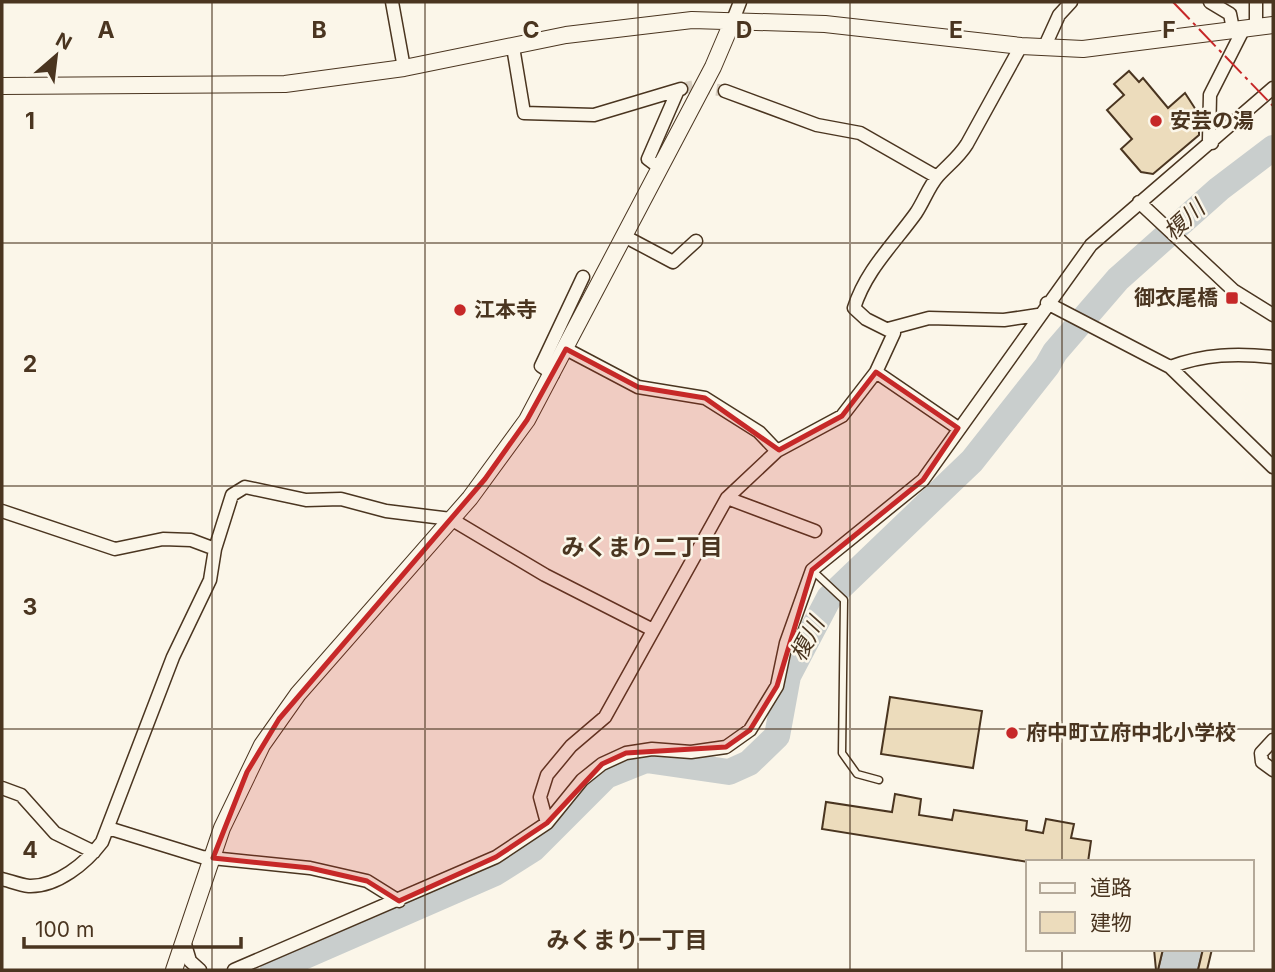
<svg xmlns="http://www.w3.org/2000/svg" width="1275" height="972" font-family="Inter,'Noto Sans JP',sans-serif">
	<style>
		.water { fill: #c9cecd; stroke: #887966; stroke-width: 2 }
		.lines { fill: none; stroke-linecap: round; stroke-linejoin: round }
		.river { stroke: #c9cecd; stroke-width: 26 }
		.building { fill: #ecdcbc; stroke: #4a3520; stroke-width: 2 }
		.minor-tunnel { stroke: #d8cfc1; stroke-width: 12; stroke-dasharray: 12 6; stroke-linecap: butt }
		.service-casing { stroke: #4a3520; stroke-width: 9 }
		.minor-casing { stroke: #4a3520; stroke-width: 15 }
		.tertiary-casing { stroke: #4a3520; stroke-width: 18 }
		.service { stroke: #fbf6e9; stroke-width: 6 }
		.minor { stroke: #fbf6e9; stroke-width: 12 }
		.tertiary { stroke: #fbf6e9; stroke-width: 16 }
		.power { stroke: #c62828; stroke-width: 2; stroke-dasharray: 24 5 3.5 5; stroke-linecap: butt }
		.marked { fill: #c62828; fill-opacity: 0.2; stroke: #c62828; stroke-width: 5; stroke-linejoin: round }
		.grid { fill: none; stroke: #4a3520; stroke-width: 2; stroke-opacity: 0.55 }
		.poi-dot { fill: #c62828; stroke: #fbf6e9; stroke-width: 2.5 }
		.labels { text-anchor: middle; stroke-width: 5; stroke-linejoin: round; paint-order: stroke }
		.poi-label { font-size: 21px; font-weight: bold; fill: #4a3520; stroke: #fbf6e9; text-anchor: start }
		.water-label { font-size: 23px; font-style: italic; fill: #4a3520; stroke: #fbf6e9 }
		.neighbourhood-label { font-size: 23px; font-weight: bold; fill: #4a3520; stroke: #fbf6e9 }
		.grid-label { font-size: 23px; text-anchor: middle; font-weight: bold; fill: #4a3520; stroke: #fbf6e9; stroke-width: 5; stroke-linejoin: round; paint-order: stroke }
	</style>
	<rect width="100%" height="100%" fill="#fbf6e9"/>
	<path class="water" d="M1163,949H1203L1198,970H1158Z"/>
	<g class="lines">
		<path class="river" d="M273,970L495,873L533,849L606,776L646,760L729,772L749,763L777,736L788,676L829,598L972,461L1047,366L1055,352L1118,279L1219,189L1273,148"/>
	</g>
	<path class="building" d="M1129,71L1139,82L1143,78L1168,108L1185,93L1198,113L1193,118L1199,125V135L1153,174L1141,172L1121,149L1132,139L1107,110L1124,95L1114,84Z
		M890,697L982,711L973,768L881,754Z
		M895,794L921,799L919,815L952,820L954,810L1027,821L1026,830L1043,833L1046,819L1074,824L1071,838L1091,841L1088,862H1028L822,829L826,802L892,812Z
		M1154,949H1163L1158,970H1156Z
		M1203,949H1212L1207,970H1198Z"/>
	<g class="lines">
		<path class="minor-tunnel" d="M681,89L695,86L725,91"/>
		<defs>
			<path id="service" d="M812,570L844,600L842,753L857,774L879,780"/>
			<path id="minor" d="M392,2L404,68
				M1210,2L1230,14L1233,29
				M733,20L740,2
				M1256,27V2
				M513,47L524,113L594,115L681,89
				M1044,48L1059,15L1071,2
				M725,91L817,125L860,133L937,177
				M1212,143L1209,140L1210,95L1244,28
				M660,168L648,159L678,90
				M1139,202L1233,290L1273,315
				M624,236L673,262L696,241
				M1047,303L1170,367L1273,467
				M888,329L929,318L1004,320L1038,315
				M566,349L638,387L705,398L759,432L777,451
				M1170,367C1204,354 1237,353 1273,357
				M876,372L958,428
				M553,374L541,366L583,277
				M727,498L815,531
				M2,511L115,549L163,539L191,540L215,549
				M1273,740L1261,753L1262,762L1273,770
				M2,788L21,795L55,833L94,852
				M547,823L540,797L547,775L571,746L605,717L727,498L777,451L842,416L876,372L894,333L866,319L854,308C866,270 893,245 916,213C924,201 929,186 938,176C948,165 959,157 967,144L1021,46
				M108,828L202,857L310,868L367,881L399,901
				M2,879C10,881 20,885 29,886C57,887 86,863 102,842L173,657L210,580L215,549L232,495L245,487L306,500L341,499L386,511L451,519L545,575L653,630
				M184,941L190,961L200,970
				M234,970L496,857L547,823L582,780L602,764L626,753L652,749L691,752L726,747L750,730L777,686L786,643L812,570L923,480L1091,245L1273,88"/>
			<path id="tertiary" d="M2,86L285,84L404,68L566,35L692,20L825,24L1021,46L1083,49L1273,25
				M174,970L222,828L262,745L298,694L470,498L527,420L713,67L733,20"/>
		</defs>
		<use href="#service" class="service-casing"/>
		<use href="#minor" class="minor-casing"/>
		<use href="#tertiary" class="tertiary-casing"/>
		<use href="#service" class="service"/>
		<use href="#minor" class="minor"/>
		<use href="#tertiary" class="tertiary"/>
		<path class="power" d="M1173,2L1273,106"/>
	</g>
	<path class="marked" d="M566,349L638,387L705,398L779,450L842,416L876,372L958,428L923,480L812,570L777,686L750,730L726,747L626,753L602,764L547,823L496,857L399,901L367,881L310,868L213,858L247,772L279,719L485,479L527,420Z"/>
	<path class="grid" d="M212,2V970M425,2V970M638,2V970M850,2V970M1062,2V862M2,243H1273M2,486H1273M2,729H1273M1062,949V970"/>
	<g class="poi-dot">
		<circle cx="1156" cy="121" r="7"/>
		<rect x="1225" y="291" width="14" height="14" rx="3.5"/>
		<circle cx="460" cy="310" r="7"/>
		<circle cx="1012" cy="733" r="7"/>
	</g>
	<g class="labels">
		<g class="poi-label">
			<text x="1170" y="128">安芸の湯</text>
			<text x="1218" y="305" text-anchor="end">御衣尾橋</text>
			<text x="474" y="317">江本寺</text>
			<text x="1026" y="740">府中町立府中北小学校</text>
		</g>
		<g class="water-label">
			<text transform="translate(1184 220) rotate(-42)" y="8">榎川</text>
			<text transform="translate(807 639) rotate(-62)" y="8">榎川</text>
		</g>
		<g class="neighbourhood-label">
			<text x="642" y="555">みくまり二丁目</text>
			<text x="627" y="948">みくまり一丁目</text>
		</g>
	</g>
	<g class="grid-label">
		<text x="106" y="38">A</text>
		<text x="319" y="38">B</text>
		<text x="531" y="38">C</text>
		<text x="744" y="38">D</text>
		<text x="956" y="38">E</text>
		<text x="1169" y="38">F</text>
		<text x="30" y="129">1</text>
		<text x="30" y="372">2</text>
		<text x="30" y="615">3</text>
		<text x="30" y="858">4</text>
	</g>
	<rect width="1275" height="972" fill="none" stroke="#4a3520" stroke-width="7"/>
	<rect x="1026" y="860" width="228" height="91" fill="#fbf6e9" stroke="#b4a999" stroke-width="2"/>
	<rect x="1040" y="883" width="35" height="10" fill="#fbf6e9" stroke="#b4a999" stroke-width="2"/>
	<text x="1090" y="895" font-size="21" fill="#4a3520">道路</text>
	<rect x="1040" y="912" width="35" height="21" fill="#ecdcbc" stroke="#b4a999" stroke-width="2"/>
	<text x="1090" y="930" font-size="21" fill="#4a3520">建物</text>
	<g transform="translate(56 56) rotate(28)" stroke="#fbf6e9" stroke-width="5" paint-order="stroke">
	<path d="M0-5L12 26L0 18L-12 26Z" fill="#4a3520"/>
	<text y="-10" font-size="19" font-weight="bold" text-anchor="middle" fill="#4a3520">N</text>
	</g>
	<path d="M24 937v10h217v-10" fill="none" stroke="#4a3520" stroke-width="3.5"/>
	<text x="35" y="937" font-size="21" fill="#4a3520" stroke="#fbf6e9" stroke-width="5" paint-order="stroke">100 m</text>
</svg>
